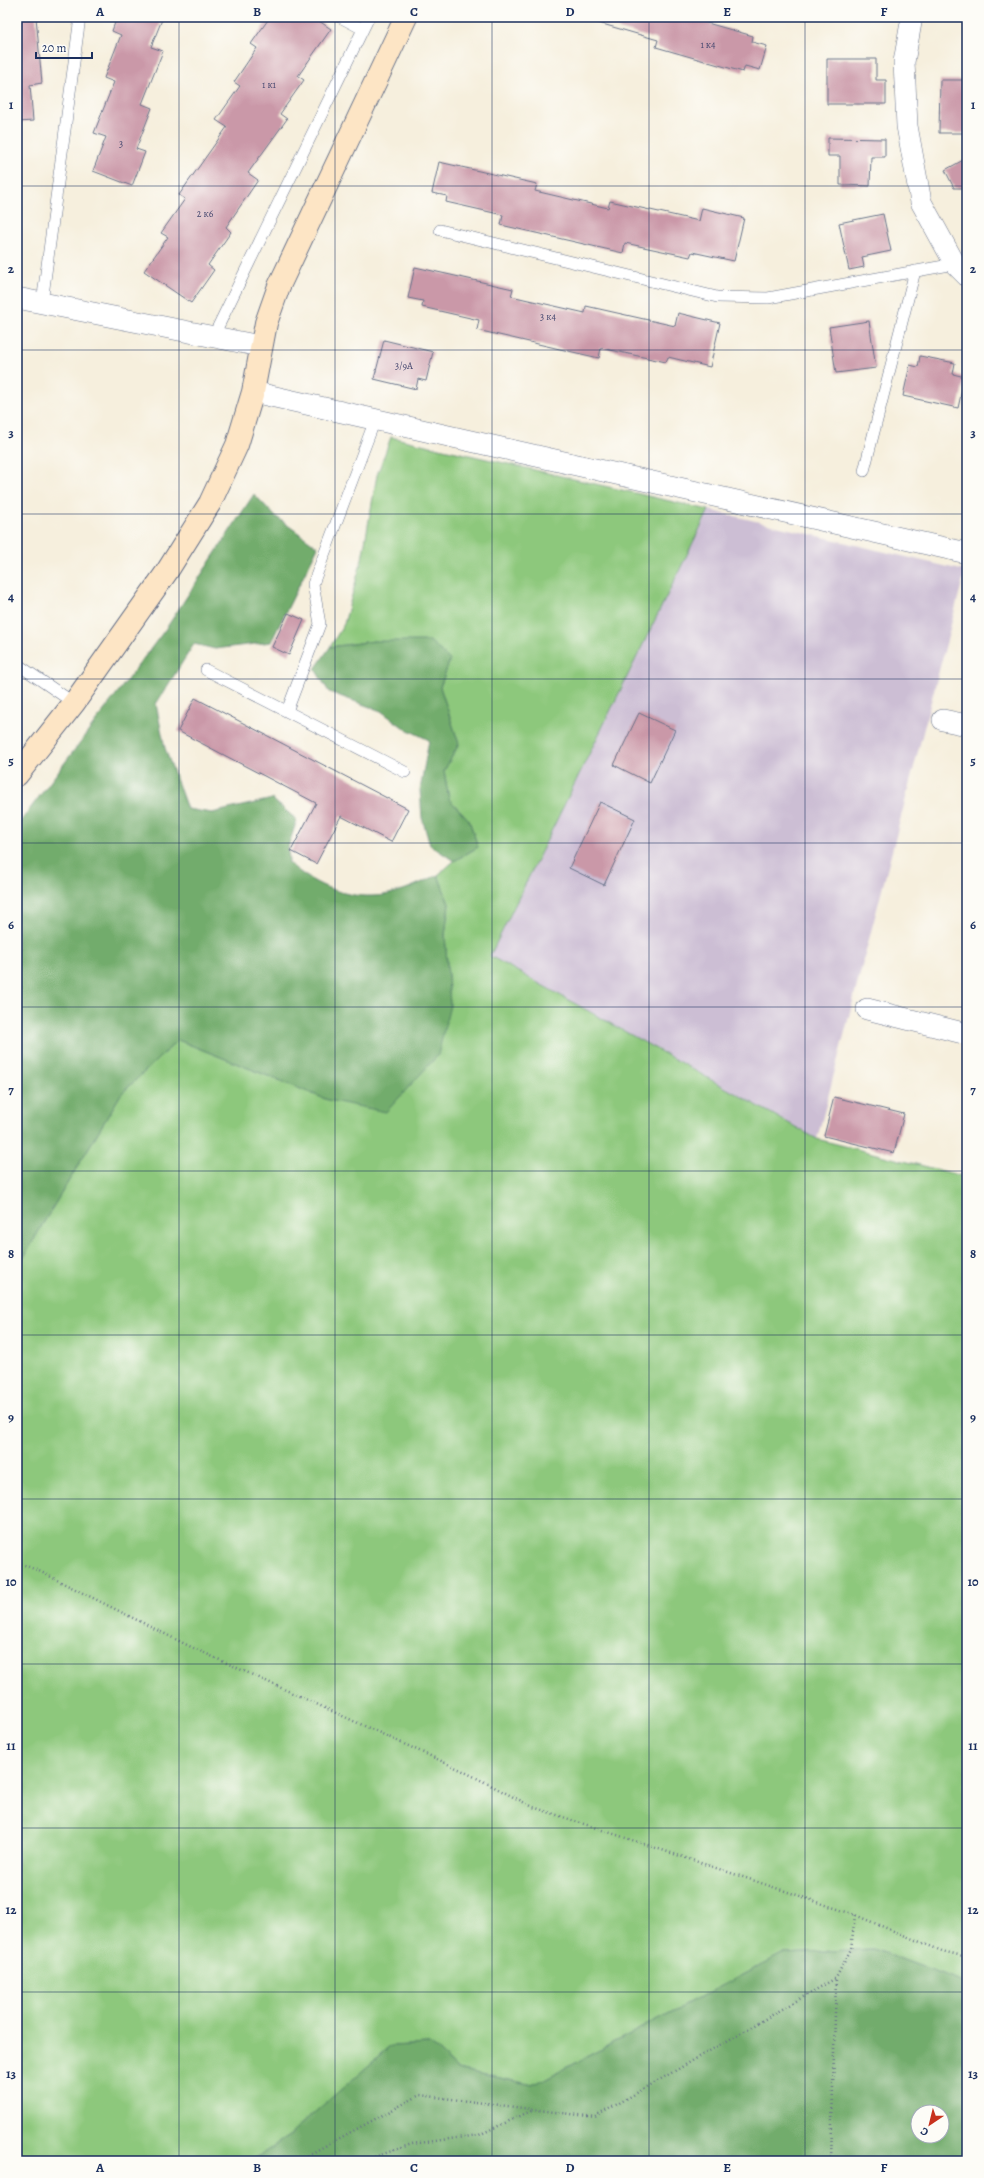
<svg xmlns="http://www.w3.org/2000/svg" width="984" height="2178" font-family="Alegreya,serif">
	<style>
		.industrial { fill: #ccbed4 }
		.green { fill: #8dc87c; stroke: #547c6d }
		.forest { fill: #72ac6c; stroke: #466e65; fill-rule: evenodd }
		.building { fill: #ca98a8 }
		.lines { fill: none; stroke-linecap: round; stroke-linejoin: round }
		.lane-casing { stroke: #68728a; stroke-width: 12 }
		.street-casing { stroke: #68728a; stroke-width: 22 }
		.secondary-casing { stroke: #68728a; stroke-width: 24 }
		.path { stroke: #68728a; stroke-width: 2.5; stroke-dasharray: 1 3; stroke-linecap: butt }
		.lane { stroke: #fff; stroke-width: 11 }
		.street { stroke: #fff; stroke-width: 21 }
		.secondary { stroke: #fde5c5; stroke-width: 22 }
		.grid { fill: none; stroke: #1b2f5e; stroke-width: 1; stroke-opacity: 0.55 }
		.labels { text-anchor: middle; stroke-width: 4; stroke-linejoin: round; paint-order: stroke }
		.number-label { font-size: 10px; fill: #474970 }
		.neatline { fill: none; stroke: #1b2f5e; stroke-width: 1.5 }
		.grid-label { font-size: 13px; text-anchor: middle; font-weight: bold; fill: #1b2f5e }
	</style>
	<rect width="100%" height="100%" fill="#fdfcf7"/>
	<filter id="ink" filterUnits="userSpaceOnUse"><feTurbulence type="fractalNoise" baseFrequency=".025" numOctaves="2"/><feDisplacementMap in="SourceGraphic" scale="8" xChannelSelector="R" yChannelSelector="G"/><feConvolveMatrix kernelMatrix="1 2 1 2 8 2 1 2 1" color-interpolation-filters="sRGB"/></filter>
	<filter id="wash" filterUnits="userSpaceOnUse"><feTurbulence type="fractalNoise" baseFrequency=".012" numOctaves="4" result="noise"/><feDisplacementMap in="SourceGraphic" scale="16" xChannelSelector="R" yChannelSelector="G"/><feGaussianBlur stdDeviation="0.9" result="paint"/><feColorMatrix in="noise" values="0 0 0 0 0 0 0 0 0 0 0 0 0 0 0 0 0 1.4 0 .05"/><feComposite in="paint" operator="in"/></filter>
	<g filter="url(#wash)">
		<rect width="100%" height="100%" fill="#f6efdd"/>
		<path class="industrial" d="M709,510L965,571L817,1139L490,956Z"/>
		<path class="green" d="M391,437L709,510L490,956L817,1139L967,1177V1983L873,1949L784,1953L533,2085L457,2069L430,2044L391,2046L293,2132V2134L251,2161H17V1270L41,1227L121,1094L178,1040L328,1100L450,1005L445,935L449,904L438,875L454,861L478,847L469,820L449,799L444,771L459,744L440,687L450,660L374,641L330,647L344,624L362,559L377,475Z"/>
		<path class="forest" d="M254,494L275,516L318,547L271,642L215,649L194,644L156,704L165,748L187,809L212,813L272,799L297,820L288,847L289,863C311,883 341,897 372,896C395,896 418,884 438,875L449,904L445,935L450,1005L438,1055L386,1112L328,1100L178,1040L121,1094L41,1227L17,1270V826L167,627Z
			M374,641H430L450,660L440,687L459,744L444,771L449,799L469,820L478,847L454,861L430,845L422,818L420,790L429,740L404,728L381,711L329,692L315,669L330,647Z
			M873,1949L967,1983V2161H251L293,2134L292,2132L391,2046L430,2044L457,2069L533,2085L784,1953ZM918,2112H942V2136H918Z"/>
		<g id="blocks">
			<path class="building" d="M17,17H36L42,83L30,85L33,121L17,122Z
				M117,17H163L151,47L163,51L142,104L152,108L136,149L145,152L132,186L93,171L106,137L94,133L114,82L104,78L121,35L112,31Z
				M270,17H313L331,29L298,76L304,80L280,114L287,119L248,173L258,180L226,227L231,232L208,265L214,270L191,303L144,271L168,237L161,233L185,199L179,195L227,127L216,120L240,86L234,82L257,48L251,44Z
				M592,17H686L753,36L752,42L767,46L760,70L745,66L743,72L656,47L658,40L592,21Z
				M827,59H876V80H886V104H827Z
				M940,80H967V133H939Z
				M828,138L885,139V157H871L870,186L840,185V156H828Z
				M967,158V188H954L945,170Z
				M439,162L537,184L535,191L608,208L610,201L699,221L702,208L744,218L734,261L692,252L690,257L625,243L623,253L501,225L503,215L446,202L447,196L432,193Z
				M883,214L891,251L862,257L864,267L849,270L839,223Z
				M415,267L513,289L511,296L585,313L586,306L675,326L678,313L720,323L710,367L668,357L666,362L601,348L599,358L477,330L479,320L422,307L423,301L408,298Z
				M869,321L876,368L836,373L829,327Z
				M384,340L433,352L426,381L418,379L416,389L374,379Z
				M920,356L955,363L953,374L965,377L958,408L903,396L910,365L918,367Z
				M288,613L304,620L289,655L272,647Z
				M195,698L408,809L391,842L341,816L316,864L291,851L316,803L178,731Z
				M639,713L675,730L650,783L614,765Z
				M600,802L635,819L604,885L569,868Z
				M834,1097L904,1114L894,1153L824,1136Z"/>
		</g>
	</g>
	<g filter="url(#ink)">
		<use href="#blocks" fill-opacity="0" stroke="#68728a" stroke-width="1"/>
		<g class="lines">
			<defs>
				<path id="lane" d="M340,17L363,29
					M440,230L717,297L768,298L955,264
					M42,303L80,17
					M213,337L369,17
					M864,471L915,271
					M17,664L74,703
					M206,670L405,772
					M287,711L320,624L313,584L375,420"/>
				<path id="street" d="M912,17L904,62L907,126L921,202L955,264L967,276
					M17,298L260,346
					M253,392L967,553
					M943,720L967,725
					M867,1009L967,1034"/>
				<path id="secondary" d="M17,775L74,703L166,573L210,503L237,445L253,392L266,323L279,286L406,17"/>
			</defs>
			<use href="#lane" class="lane-casing"/>
			<use href="#street" class="street-casing"/>
			<use href="#secondary" class="secondary-casing"/>
			<path class="path" d="M17,1562L39,1571L187,1645L461,1770L533,1807L800,1896L855,1915L942,1951L967,1957
				M297,2161L420,2095L595,2117L836,1978L851,1949L855,1915
				M363,2161L412,2144L479,2135L533,2110
				M831,2161L836,1978"/>
			<use href="#lane" class="lane"/>
			<use href="#street" class="street"/>
			<use href="#secondary" class="secondary"/>
		</g>
	</g>
	<path class="grid" d="M179,17V2161M335,17V2161M492,17V2161M649,17V2161M805,17V2161M17,186H967M17,350H967M17,514H967M17,679H967M17,843H967M17,1007H967M17,1171H967M17,1335H967M17,1499H967M17,1664H967M17,1828H967M17,1992H967"/>
	<g class="labels">
		<g class="number-label">
			<text x="708" y="48">1 к4</text>
			<text x="269" y="88">1 к1</text>
			<text x="121" y="147">3</text>
			<text x="205" y="217">2 к6</text>
			<text x="548" y="320">3 к4</text>
			<text x="404" y="369">3/9А</text>
		</g>
	</g>
	<rect width="984" height="2178" fill="none" stroke="#fdfcf7" stroke-width="44"/>
	<g transform="translate(930 2124) rotate(215)"><circle r="19" fill="#fdfcf7" stroke="#a3aaba"/>
	<path d="M0-3L7 15L0 10L-7 15Z" fill="#c8321e"/>
	<text y="-6" font-size="11" font-weight="bold" text-anchor="middle" fill="#1b2f5e">С</text>
	</g>
	<path d="M36 52v6h56v-6" fill="none" stroke="#1b2f5e" stroke-width="2"/>
	<text x="42" y="52" font-size="12" fill="#1b2f5e" stroke="#fdfcf7" stroke-width="3" paint-order="stroke">20 m</text>
	<rect x="22" y="22" width="940" height="2134" class="neatline"/>
	<g class="grid-label">
		<text x="100" y="16">A</text>
		<text x="257" y="16">B</text>
		<text x="414" y="16">C</text>
		<text x="570" y="16">D</text>
		<text x="727" y="16">E</text>
		<text x="884" y="16">F</text>
		<text x="11" y="109">1</text>
		<text x="973" y="109">1</text>
		<text x="11" y="273">2</text>
		<text x="973" y="273">2</text>
		<text x="11" y="437">3</text>
		<text x="973" y="437">3</text>
		<text x="11" y="601">4</text>
		<text x="973" y="601">4</text>
		<text x="11" y="765">5</text>
		<text x="973" y="765">5</text>
		<text x="11" y="929">6</text>
		<text x="973" y="929">6</text>
		<text x="11" y="1094">7</text>
		<text x="973" y="1094">7</text>
		<text x="11" y="1258">8</text>
		<text x="973" y="1258">8</text>
		<text x="11" y="1422">9</text>
		<text x="973" y="1422">9</text>
		<text x="11" y="1586">10</text>
		<text x="973" y="1586">10</text>
		<text x="11" y="1750">11</text>
		<text x="973" y="1750">11</text>
		<text x="11" y="1914">12</text>
		<text x="973" y="1914">12</text>
		<text x="11" y="2078">13</text>
		<text x="973" y="2078">13</text>
		<text x="100" y="2172">A</text>
		<text x="257" y="2172">B</text>
		<text x="414" y="2172">C</text>
		<text x="570" y="2172">D</text>
		<text x="727" y="2172">E</text>
		<text x="884" y="2172">F</text>
	</g>
</svg>
